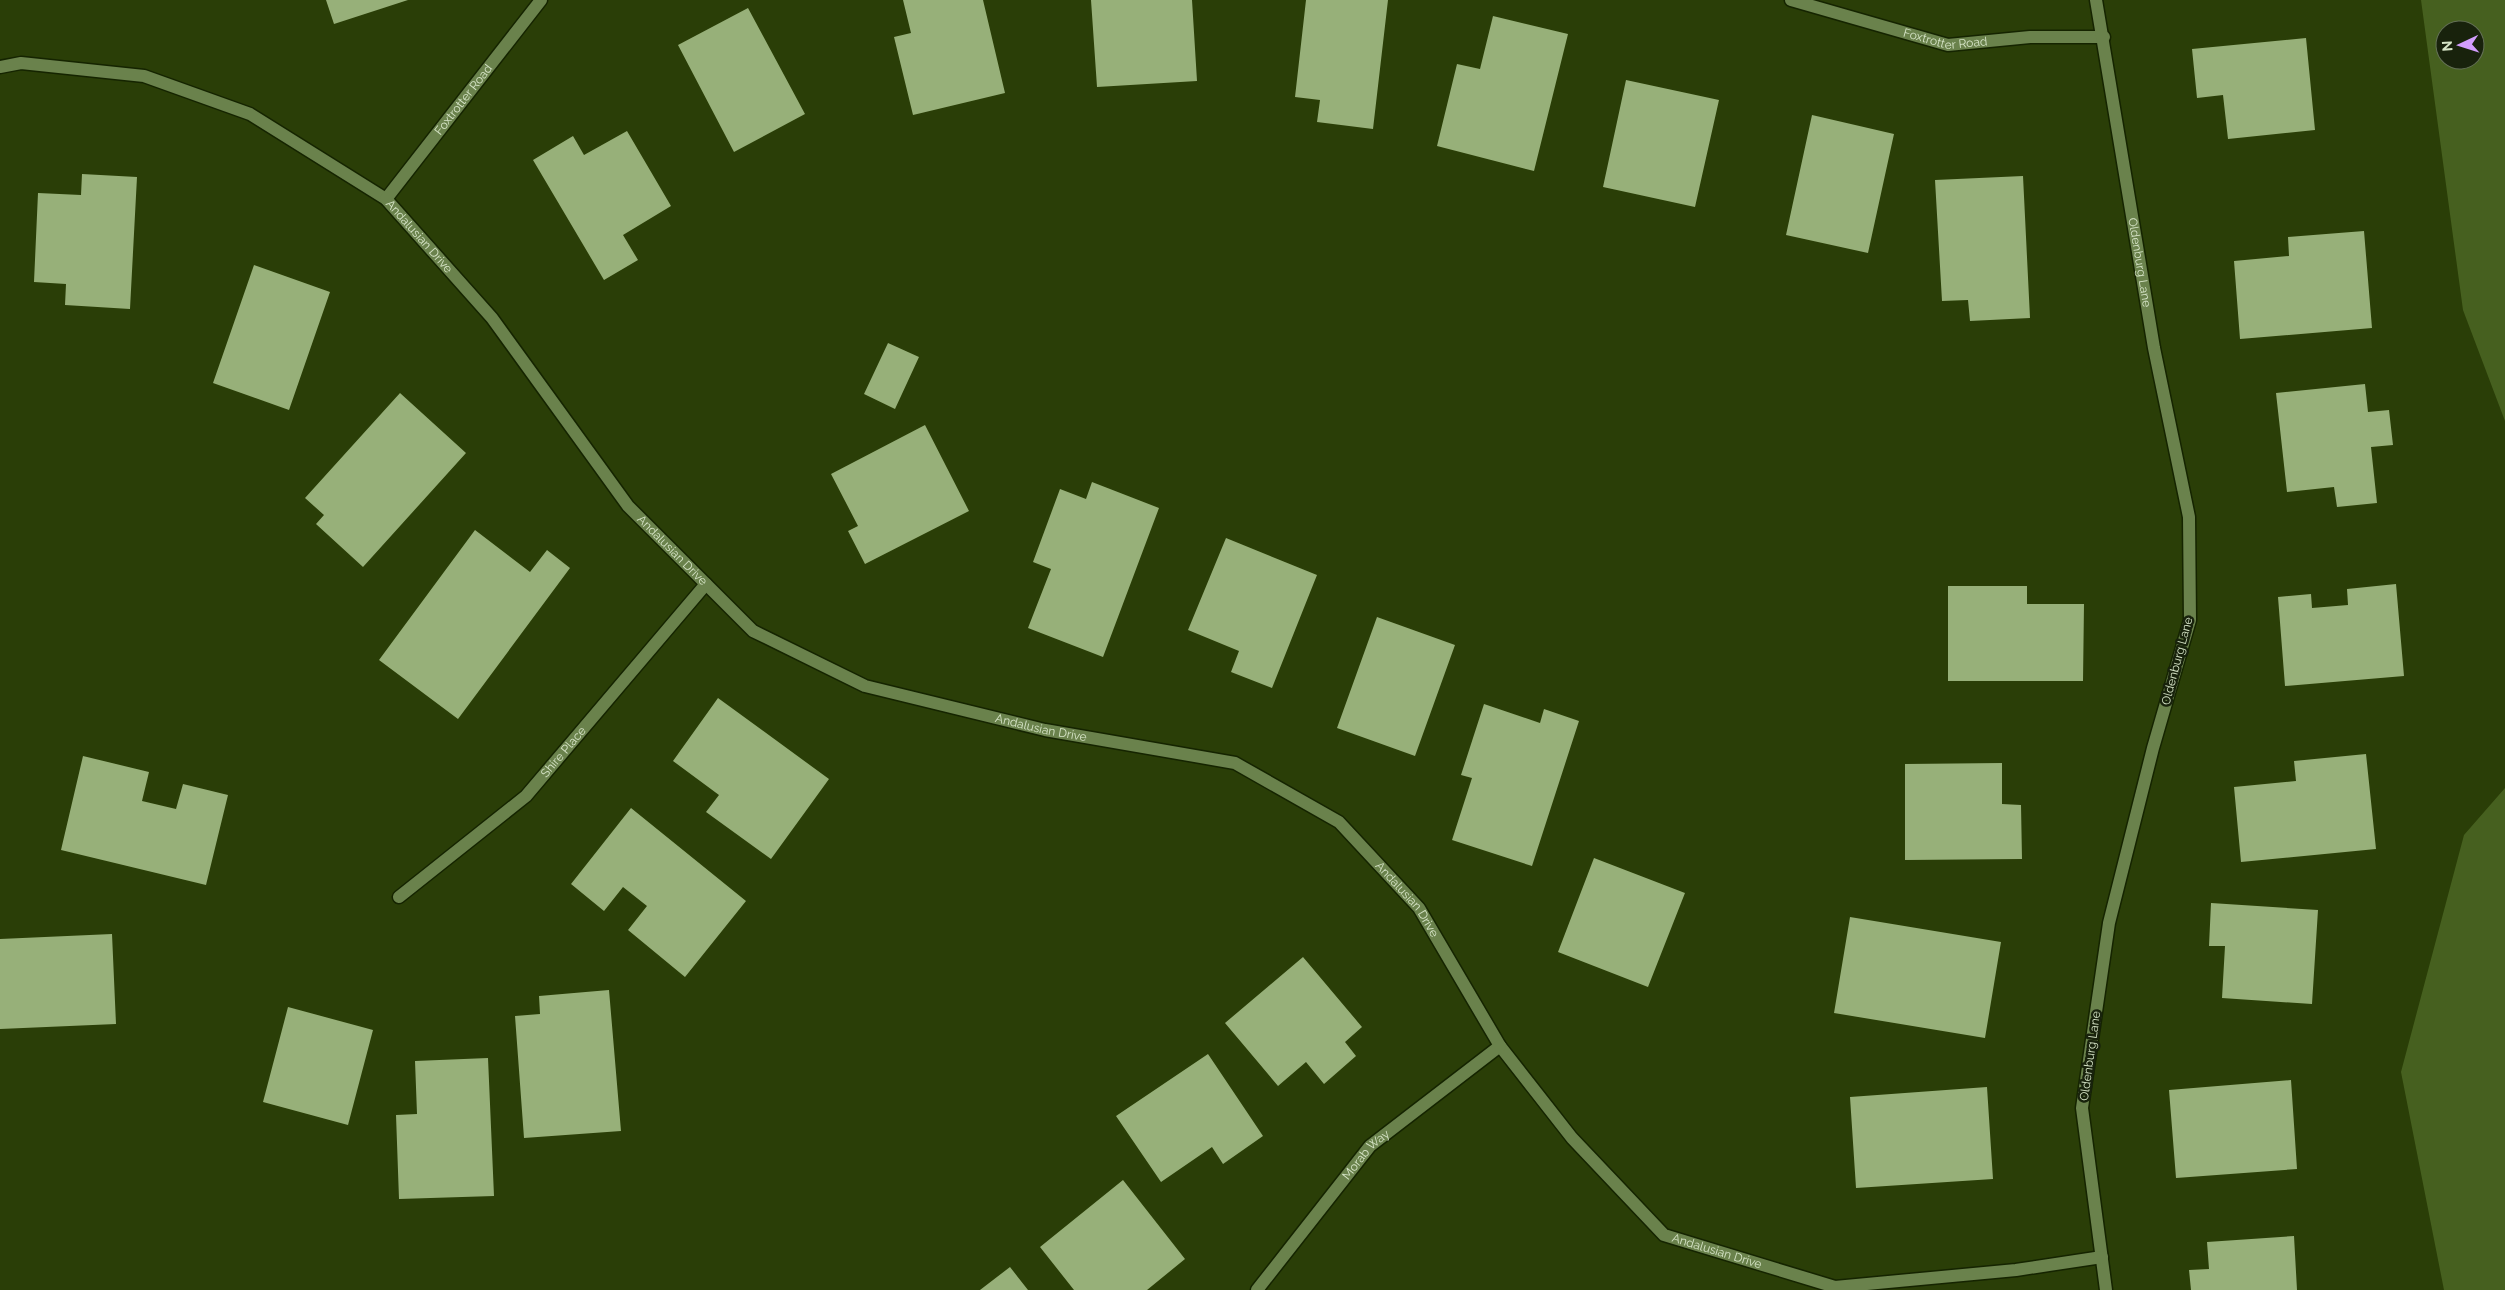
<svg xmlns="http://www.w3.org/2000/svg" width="2505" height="1290" font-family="Raleway,sans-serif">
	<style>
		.green { fill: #46601f; fill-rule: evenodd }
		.building { fill: #97b079 }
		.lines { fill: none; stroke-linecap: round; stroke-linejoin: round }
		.minor-casing { stroke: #152400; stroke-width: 15 }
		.minor { stroke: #6a824c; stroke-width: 12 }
		.labels { text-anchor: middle; stroke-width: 5; stroke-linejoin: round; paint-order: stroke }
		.street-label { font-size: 12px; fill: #d6e4c7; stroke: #18220c }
	</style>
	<rect width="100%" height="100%" fill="#2a3e07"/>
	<path class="green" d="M2421,0H2505V421L2463,310ZM2445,30H2475V60H2445Z
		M2505,788V1290H2444L2401,1072L2464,835Z"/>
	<path class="building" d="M326,0H408L334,24Z
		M903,0H983L1005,93L913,115L894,37L911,33Z
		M1091,0H1192L1197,81L1097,87Z
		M1306,0H1388L1373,129L1317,122L1320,100L1295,97Z
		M748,8L805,114L734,152L678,45Z
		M1493,16L1568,34L1534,171L1437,146L1457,64L1480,69Z
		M2306,38L2315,130L2228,139L2223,95L2197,98L2192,49Z
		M1626,80L1719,100L1695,207L1603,187Z
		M1812,115L1894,134L1868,253L1786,235Z
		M627,131L671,206L623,235L638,260L604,280L533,160L573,136L584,155Z
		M82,174L137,177L130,309L65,305L66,284L34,282L38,193L81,195Z
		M2023,176L2030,318L1970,321L1968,300L1942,301L1935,180Z
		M2364,231L2372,328L2240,339L2234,261L2289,256L2288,237Z
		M254,265L330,292L289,410L213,383Z
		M888,343L919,357L895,409L864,394Z
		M2365,384L2368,412L2389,410L2393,445L2371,447L2377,503L2337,507L2334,487L2287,492L2276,393Z
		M400,393L466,453L363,567L316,524L324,515L305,498Z
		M925,425L969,511L865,564L848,531L858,526L831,474Z
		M1092,482L1159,508L1103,657L1028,628L1051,569L1033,562L1060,489L1086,499Z
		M475,530L530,572L547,550L570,568L458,719L379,660Z
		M1226,538L1317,575L1272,688L1231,672L1239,651L1188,630Z
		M2396,584L2404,676L2285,686L2278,597L2311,594L2312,608L2348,605L2347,589Z
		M1948,586H2027V604H2084L2083,681H1948Z
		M1377,617L1455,645L1415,756L1337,728Z
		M718,698L829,779L771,859L706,812L719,795L673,761Z
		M1484,704L1540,723L1544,709L1579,721L1532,866L1452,840L1472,778L1461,775Z
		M2366,754L2376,849L2241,862L2234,787L2296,781L2294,761Z
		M83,756L149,772L142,801L176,809L183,784L228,795L206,885L61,850Z
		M2002,763V804L2021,805L2022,859L1905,860V764Z
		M631,808L746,901L685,977L628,930L647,906L623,887L604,911L571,884Z
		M1594,858L1685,893L1648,987L1558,952Z
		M2211,903L2318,910L2312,1004L2222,998L2225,946H2209Z
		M1850,917L2001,942L1985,1038L1834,1013Z
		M112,934L116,1024L0,1029V939Z
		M1303,957L1362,1027L1345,1042L1356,1056L1324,1084L1306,1062L1278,1086L1225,1023Z
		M609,990L621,1131L524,1138L515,1016L540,1014L539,996Z
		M288,1007L373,1030L348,1125L263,1102Z
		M1208,1054L1263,1136L1223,1164L1212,1147L1161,1182L1116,1116Z
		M488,1058L494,1196L399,1199L396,1115L417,1114L415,1061Z
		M2291,1080L2297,1169L2176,1178L2169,1090Z
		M1987,1087L1993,1179L1856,1188L1850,1097Z
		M1123,1180L1185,1259L1147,1290H1074L1040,1247Z
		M2294,1236L2297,1290H2191L2189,1270L2209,1269L2207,1242Z
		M1010,1267L1028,1290H980Z"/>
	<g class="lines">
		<defs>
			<g id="minor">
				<path id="s1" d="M1791,0L1948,45L2030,37H2104"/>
				<path id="s2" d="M2096,0L2154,348L2189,517L2190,620L2153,748L2109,923L2082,1108L2106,1290"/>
				<path id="s3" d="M0,67L21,63L144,76L250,114L386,199L492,318L628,506L753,631L865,686L1045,730L1235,763L1339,822L1419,908L1500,1046L1572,1138L1664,1235L1835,1287L2016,1270L2102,1257"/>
				<path id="s4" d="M386,199L541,0"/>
				<path id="s5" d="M399,897L526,796L706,584"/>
				<path id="s6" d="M1257,1290L1370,1146L1500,1046"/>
			</g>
		</defs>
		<use href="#minor" class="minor-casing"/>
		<use href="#minor" class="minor"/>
	</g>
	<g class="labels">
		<g class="street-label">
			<text dy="4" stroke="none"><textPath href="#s1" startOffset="160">Foxtrotter Road</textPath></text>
			<text dy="4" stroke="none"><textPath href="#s4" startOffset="126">Foxtrotter Road</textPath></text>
			<text dy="4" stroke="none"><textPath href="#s3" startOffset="468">Andalusian Drive</textPath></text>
			<text dy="4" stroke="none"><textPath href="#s2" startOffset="266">Oldenburg Lane</textPath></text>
			<text dy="4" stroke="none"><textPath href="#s3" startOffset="872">Andalusian Drive</textPath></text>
			<text transform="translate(2177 661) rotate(-75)" y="4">Oldenburg Lane</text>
			<text dy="4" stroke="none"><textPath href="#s3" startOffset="1292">Andalusian Drive</textPath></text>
			<text dy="4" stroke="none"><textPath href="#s5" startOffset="220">Shire Place</textPath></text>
			<text dy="4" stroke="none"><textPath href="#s3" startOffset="1712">Andalusian Drive</textPath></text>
			<text transform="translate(2090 1056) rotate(-82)" y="4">Oldenburg Lane</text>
			<text dy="4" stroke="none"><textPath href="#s6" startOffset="174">Morab Way</textPath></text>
			<text dy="4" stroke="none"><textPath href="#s3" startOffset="2192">Andalusian Drive</textPath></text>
		</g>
	</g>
	<g transform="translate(2460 45) rotate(266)"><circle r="24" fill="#18220c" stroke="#647057"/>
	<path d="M0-4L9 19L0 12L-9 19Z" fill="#d29dfd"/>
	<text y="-8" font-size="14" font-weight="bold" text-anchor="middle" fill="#d6e4c7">N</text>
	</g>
</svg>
